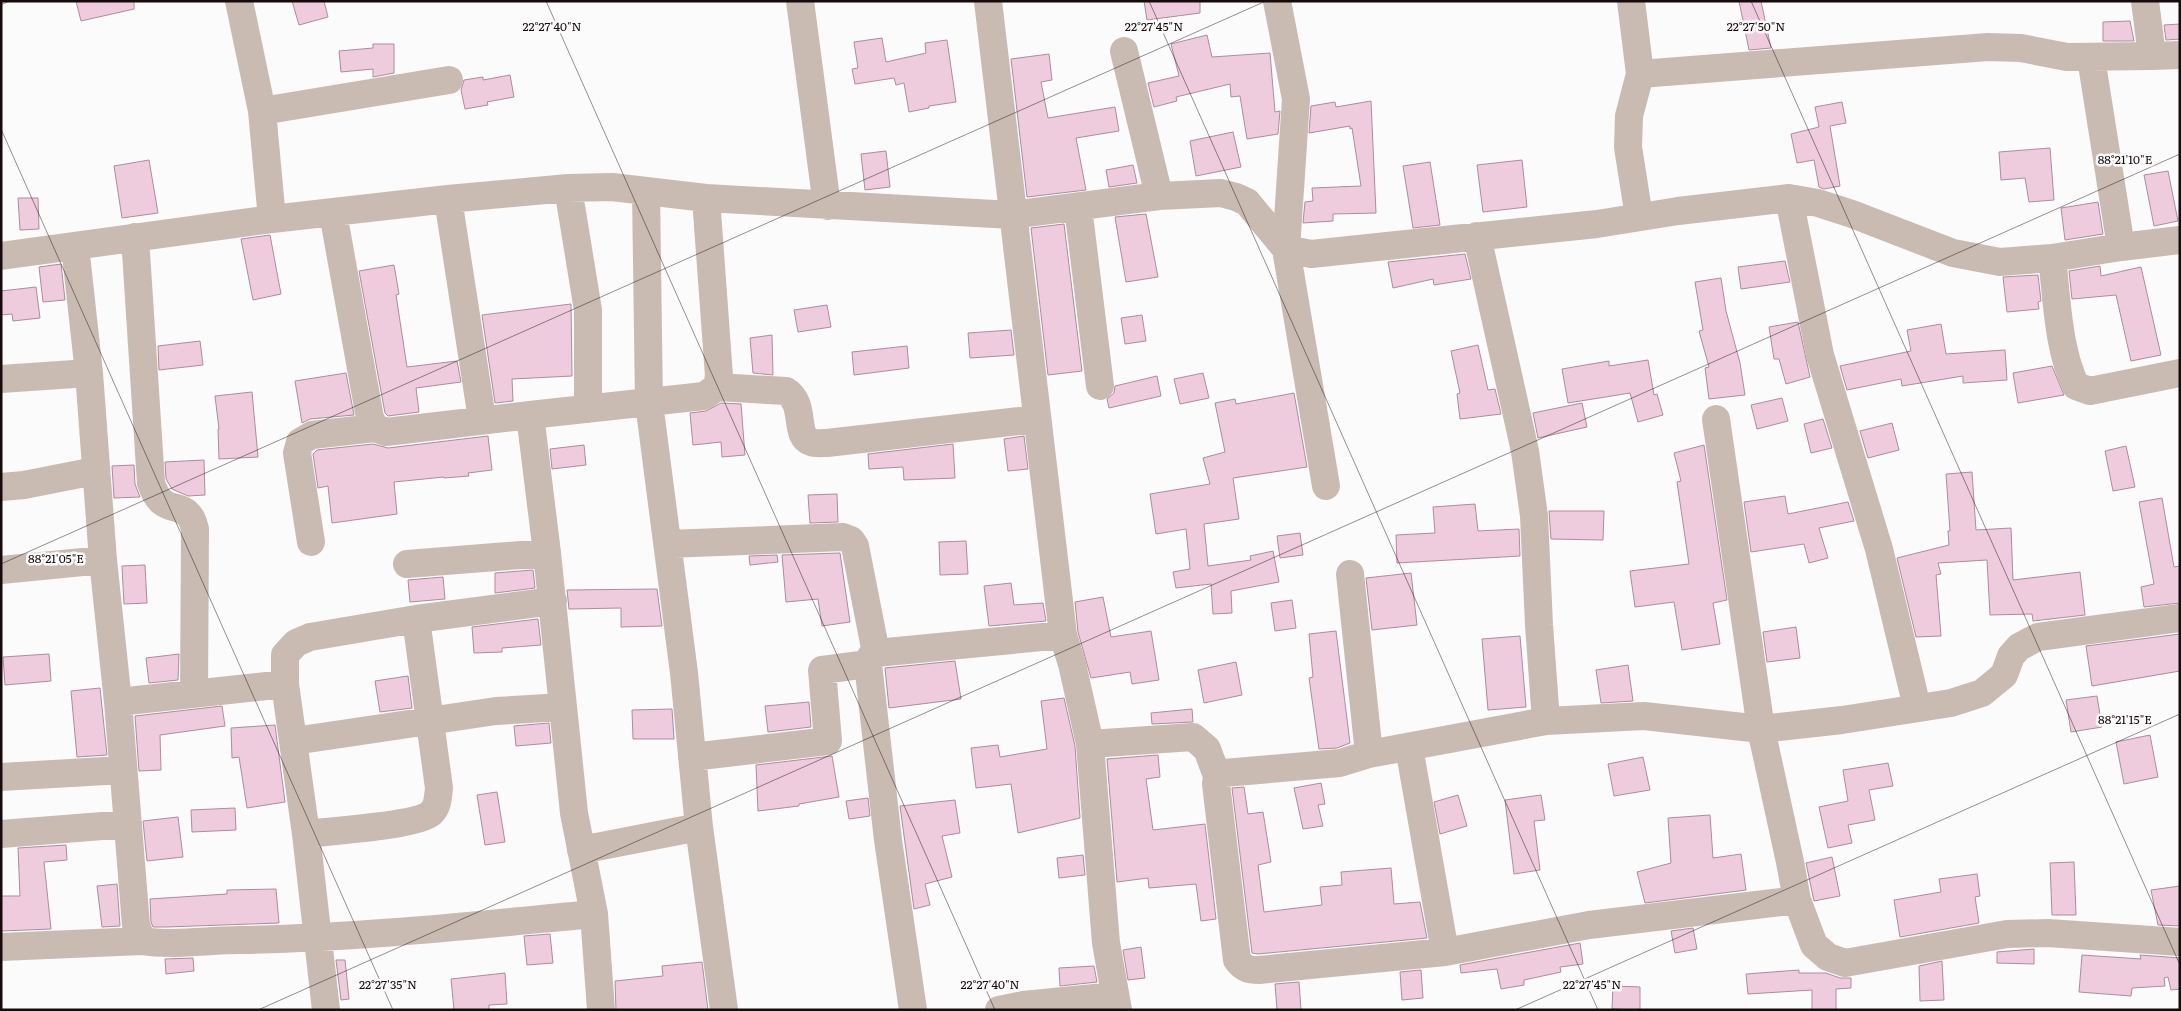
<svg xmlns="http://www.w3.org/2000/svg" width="2181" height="1011" font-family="Literata,serif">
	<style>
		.building { fill: #ecd; stroke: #ad8c9d }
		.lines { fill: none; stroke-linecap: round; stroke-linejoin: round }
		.street { stroke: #c9bbb2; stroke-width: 28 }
		.ticks { fill: none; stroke: #170a0a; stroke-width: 1; stroke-opacity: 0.45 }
		.ticks-label { font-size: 12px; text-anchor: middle; fill: #170a0a; stroke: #fbfbfb; stroke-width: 5; stroke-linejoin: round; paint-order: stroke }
	</style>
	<rect width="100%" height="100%" fill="#fbfbfb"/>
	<path class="building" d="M76,1H134V9L81,21Z
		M292,1H324L328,17L299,25Z
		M1144,1H1200V13L1147,20Z
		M1739,1H1761L1771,48L1749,50Z
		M2130,21L2134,41H2103V22Z
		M2180,24V39L2166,40L2164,25Z
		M1207,35L1212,57L1270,53L1275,112L1280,111L1278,134L1247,139L1240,96L1231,97L1230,84L1176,97L1177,101L1154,107L1148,83L1179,76L1171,44Z
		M882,38L886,62L926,53L925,43L947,40L956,102L929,106V108L909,112L904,83L896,85L894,78L855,84L852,69L858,68L854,42Z
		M373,44H394V73L373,77V69L341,72L339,51L373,48Z
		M1049,54L1052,80L1041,82L1048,118L1115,107L1119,131L1076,138L1086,190L1027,197L1011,59Z
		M510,75L514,97L487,102L488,105L465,109L461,90L464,80L483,77V80Z
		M1371,101L1376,213L1333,214V221L1303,223L1305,202L1313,201L1312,188L1361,186L1352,128L1350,129V126L1309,133L1311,106L1335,102L1336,107Z
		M1842,102L1846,123L1830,126L1840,186L1824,189L1819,187L1814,160L1797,163L1791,134L1819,127L1815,107Z
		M1233,132L1241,167L1196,176L1190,141Z
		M2050,148L2054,200L2029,202L2025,178L2001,180L1999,152Z
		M886,151L890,187L865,190L861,154Z
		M149,160L158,213L122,218L114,166Z
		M1522,160L1527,207L1483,212L1477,165Z
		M1430,162L1440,225L1413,228L1403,166Z
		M1133,165L1137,183L1109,187L1106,170Z
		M2168,171L2178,221L2154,226L2144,175Z
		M18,198H38L39,229L20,230Z
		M2098,202L2103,234L2065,240L2061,208Z
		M1146,214L1158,277L1126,282L1115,217Z
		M1064,224L1082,371L1048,375L1031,228Z
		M270,235L281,294L253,300L241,239Z
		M1465,254L1471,279L1434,285L1433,279L1393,288L1388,262Z
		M1785,261L1790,282L1741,289L1738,267Z
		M61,264L65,300L43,302L39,267Z
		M394,265L399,294L396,295L407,367L457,361L461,382L416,388L419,412L388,416L385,413L359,271Z
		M2100,266L2101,276L2141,267L2161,355L2131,361L2116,295L2072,299L2069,271Z
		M2038,275L2041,301L2038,302L2039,309L2007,312L2003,277Z
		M1721,278L1726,311L1740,363L1745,395L1709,399L1705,368L1709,367L1699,331L1703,330L1695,282Z
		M36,287L40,318L13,321L12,314L1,315V291Z
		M571,304L572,376L512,379L513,401L495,403L482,315Z
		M827,305L831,327L798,332L794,310Z
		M1142,315L1146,341L1125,344L1121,318Z
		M1798,322L1810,377L1786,384L1779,359H1774L1769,327Z
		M1941,324L1946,354L2005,350L2007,380L1963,383V376L1902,386L1901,379L1847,390L1840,366L1911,351L1907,330Z
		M1011,330L1014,355L970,358L968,333Z
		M772,335L773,375L753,373L750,338Z
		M200,341L203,365L159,370L158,346Z
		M1478,345L1488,390L1495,389L1501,414L1460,419L1457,394L1460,393L1451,351Z
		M907,346L909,368L854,375L852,352Z
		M1648,360L1654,395L1657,394L1663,415L1638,422L1630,393L1568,403L1562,369L1609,361V366Z
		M2052,366L2064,395L2018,403L2013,373Z
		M346,373L354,415L310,419L302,423L295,381Z
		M1203,373L1209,398L1180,404L1174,379Z
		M1157,376L1161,396L1109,408L1107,399L1114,393L1115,386Z
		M252,392L258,457L219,459L218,429H219L215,396Z
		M1294,393L1307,467L1233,478L1239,519L1204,524L1208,566L1251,560L1250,556L1273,551L1279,582L1231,591L1232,613L1213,614L1211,584L1176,588L1173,572L1190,569L1186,529L1156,534L1150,494L1210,484L1203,458L1225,452L1215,403L1235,399L1236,404Z
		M1782,398L1788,421L1757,429L1751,405Z
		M721,403L741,404L745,455L722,457L721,442L693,445L690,413L706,411Z
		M1582,403L1587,427L1538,438L1533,413Z
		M1823,419L1832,448L1811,453L1804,424Z
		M1892,423L1899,450L1868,458L1860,431Z
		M488,436L492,470L468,473L469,476L444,478V477L394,482L397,514L332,523L328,486L318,488L313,454L317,450L373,444L388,448Z
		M1024,436L1028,469L1008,471L1004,439Z
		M953,444L955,478L904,480L903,467L869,469L868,454Z
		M584,445L586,465L552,469L550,449Z
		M1704,445L1727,600L1713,603L1720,644L1682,650L1674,602L1635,607L1630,571L1689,564L1677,482L1681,481L1674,453Z
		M2126,446L2135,487L2113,491L2105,451Z
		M204,460L205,495L188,496L172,489L166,479L165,462Z
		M134,465L135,484L140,497L114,498L112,466Z
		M1972,472L1976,530L2011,528L2013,580L2080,572L2085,615L2033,621L2032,614L1990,615L1987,560L1938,563L1941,574L1936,575L1941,636L1916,637L1897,558L1949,545L1948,531H1950L1946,474Z
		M837,494L838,522L810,523L808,495Z
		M1785,496L1788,514L1848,502L1854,521L1819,528L1828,558L1809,563L1804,544L1751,552L1744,502Z
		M2162,498L2174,567L2180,566V603L2144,607L2141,587L2154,584L2139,502Z
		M1475,504L1478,531L1519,529L1520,556L1397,563L1396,535L1435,533L1433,507Z
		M1549,511H1604L1603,540L1551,539Z
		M1300,533L1303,555L1280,558L1277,536Z
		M966,541L968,574L940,575L939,542Z
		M840,553L850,622L822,626L818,599L786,602L782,555Z
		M777,555L778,562L750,565L749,556Z
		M145,565L147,603L124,604L122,566Z
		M533,570L535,588L495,593V573Z
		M1411,573L1417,625L1372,630L1366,578Z
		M443,577L445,599L410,602L408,580Z
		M1011,583L1014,605L1043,603L1046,621L989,626L984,586Z
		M657,589L662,626L621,627V608L569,609L567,590Z
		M1103,597L1111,637L1151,631L1159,680L1132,684L1130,672L1091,678L1078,632L1075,602Z
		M1292,600L1296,628L1275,631L1271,603Z
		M538,619L541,645L502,648V652L474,653L472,627Z
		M1796,627L1800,658L1767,662L1763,632Z
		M1336,631L1350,743L1337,748L1319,749L1309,678L1313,677L1309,634Z
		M2180,634V671L2092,686L2086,646Z
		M1520,636L1526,707L1488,710L1482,639Z
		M49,654L51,681L5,685L3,657Z
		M179,654L178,680L149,683L146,658Z
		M955,661L961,699L889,708L885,668Z
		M1236,662L1242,695L1204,703L1198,670Z
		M1628,665L1633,701L1601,703L1596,670Z
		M408,676L412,708L380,712L375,681Z
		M100,688L107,755L77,757L71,691Z
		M2097,696L2102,727L2071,732L2066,700Z
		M1064,698L1075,746L1080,818L1018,833L1011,784L976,788L971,748L998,745L1000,757L1047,749L1041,701Z
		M809,702L811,727L768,732L765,706Z
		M222,706L225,726L160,735L161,770L139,771L135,716Z
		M672,709L674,739H633L632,710Z
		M1192,709L1193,722L1152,724L1151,713Z
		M549,723L551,743L516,746L514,726Z
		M275,725L285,802L247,808L239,757L232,758L231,728Z
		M2150,735L2158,777L2124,784L2116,742Z
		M1158,755L1160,777L1146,779L1153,830L1205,824L1216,919L1201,921L1196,884L1149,888L1148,878L1117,882L1107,759Z
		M832,756L839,797L799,804V806L758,811L756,765Z
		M1643,757L1650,790L1614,796L1608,764Z
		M1888,763L1893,786L1869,790L1875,820L1848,825L1852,843L1828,848L1819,807L1848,801L1843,770Z
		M1321,783L1325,804L1318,805L1323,826L1303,829L1294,788Z
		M1244,787L1248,814L1263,812L1271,862L1258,865L1264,912L1322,905L1320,887L1342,885L1341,872L1391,868L1394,904L1420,902L1427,938L1258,954L1252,953L1232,788Z
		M497,792L505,842L485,845L477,795Z
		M1458,795L1467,826L1440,834L1434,802Z
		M1541,795L1545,820L1534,821L1540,870L1514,874L1505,800Z
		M868,798L870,816L849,819L846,801Z
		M955,800L960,833L942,836L952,877L925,884L930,905L914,909L900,806Z
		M235,808L236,830L192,832L191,810Z
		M1710,815L1713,858L1741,854L1746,890L1645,903L1637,872L1671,863L1668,818Z
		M178,817L183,857L147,861L143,821Z
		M66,845L67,860L44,862L51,929L1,931V896H20L18,848Z
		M1083,855L1085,875L1059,878L1057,858Z
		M1832,857L1840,896L1814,901L1806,863Z
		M2074,862L2076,915H2052L2050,863Z
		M1977,874L1980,896L1975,897L1979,923L1900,937L1894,900L1941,892L1939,879Z
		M117,884L120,926L102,927L97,886Z
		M2180,886V926L2158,925L2151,890Z
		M276,889L279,923L166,927H153L151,922L150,899L227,894V890Z
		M1693,928L1697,949L1675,953L1671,931Z
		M550,934L553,963L527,965L524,936Z
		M1580,943L1583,964L1560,967L1561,972L1524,980V985L1501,989L1497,969L1461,973L1460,965Z
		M1141,947L1145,978L1128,980L1123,950Z
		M2034,949V964L1997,963V952Z
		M2082,955L2141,959L2140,955L2180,958V989L2171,990L2168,977L2164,978L2165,986L2132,988L2131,996L2079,992Z
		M193,958L194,971L166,974L165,959Z
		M336,960H345L349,999L341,1000Z
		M1942,961L1944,1000L1920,1001L1919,966Z
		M702,962L708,1010H616L615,981L663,976L662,966Z
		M1094,966L1097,982L1060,986L1059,968Z
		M1421,970L1423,998L1402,1000L1400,972Z
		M1799,970V973H1826L1840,978H1851V988L1836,989V1010H1812V990L1748,994L1746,974Z
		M505,973L507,1004L489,1005V1010H454L451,979Z
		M1299,982L1301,1010H1277L1275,984Z
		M1613,986L1640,987V1010L1612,1009Z"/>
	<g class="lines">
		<path class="street" d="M239,1L262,111L272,219
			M800,1L827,206
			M988,1L1063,635L1072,664L1090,744L1106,943L1118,1010
			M1277,1L1296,99L1286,249L1326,486
			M1631,1L1640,74L1629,116L1628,147L1639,217
			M2145,1L2152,56L2180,55
			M1124,51L1159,196
			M2091,58L2121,247
			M1640,74L1988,47L2021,48L2067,57L2152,56
			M262,111L449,80
			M568,188L588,310V409
			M646,191L649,403L684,673L699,827L724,1010
			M1789,198L1820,355L1879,549L1917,707
			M448,199L482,419
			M1078,207L1100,386
			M333,213L370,418L375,428L386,432L530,415
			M1477,236L1525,451L1534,516L1539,625L1546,721L1644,716L1761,729L1716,419
			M135,237L151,483C162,517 180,500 191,518C193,521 194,526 195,529L194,694
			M75,246L89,373L103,560L118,702L136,925L142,941C173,946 208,940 240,940C358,938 476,925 594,914
			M1,256L272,219L448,199L568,188L612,187L706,198L1012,215L1159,196L1221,193L1236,197L1247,202L1286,249L1311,254L1597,224L1678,211L1789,198L1818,203L1852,214L1953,253L2000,262L2052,258L2121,247L2180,240
			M2052,258C2057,299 2058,350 2076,386L2090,391L2180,373
			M1,379L89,373
			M717,387L786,391C807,404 793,436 811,442C816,444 823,443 827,443L1037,419
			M1,487L24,485L95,471
			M311,542L297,453L300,442L312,435L375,428
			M668,544L843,537L851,540L855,546L876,653
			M407,564L547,553
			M1,570L103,560
			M1350,574L1369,754
			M2180,618L2038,637L2019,647L2011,656L2004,675L1982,693L1951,703L1842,720L1761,729L1790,862L1797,900L1814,945L1828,957L1845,963L2007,934L2048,933L2180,942
			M118,702L285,684
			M1546,721L1369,754L1340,763L1224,773L1217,776L1216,784L1237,960C1244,969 1249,970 1259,970L1445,952L1589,925L1797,900
			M294,741L496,711L563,707
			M1090,744L1193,737L1207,749L1217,776
			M1409,747L1445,952
			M692,757L828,741L822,670L868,664
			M1,777L123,770
			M1,834L128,824
			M306,834C329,831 417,826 431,813C438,807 438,797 439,788L416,619
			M581,850L699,827
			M1,947L142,941
			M326,1010L306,834L285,684V655L296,643L310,637L416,619L553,601
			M601,1010L594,914L574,813L547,553L530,415L704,396L717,387L719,376L706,198
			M913,1010L888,840L868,664L871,656L876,653L1063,635
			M999,1010L1023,1005L1115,996"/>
	</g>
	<path class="ticks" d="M546,1L995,1010M1149,1L1598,1010M1751,1L2180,965M1,5L9,1M1,129L393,1010M1,564L1266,1M258,1010L2180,154M1515,1010L2180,714"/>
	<g class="ticks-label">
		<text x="552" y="31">22°27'40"N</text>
		<text x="1756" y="31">22°27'50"N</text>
		<text x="1154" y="31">22°27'45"N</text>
		<text x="2125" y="164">88°21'10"E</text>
		<text x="56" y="563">88°21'05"E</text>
		<text x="2125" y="724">88°21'15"E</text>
		<text x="388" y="989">22°27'35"N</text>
		<text x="990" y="989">22°27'40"N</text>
		<text x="1592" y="989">22°27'45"N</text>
	</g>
	<rect width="2181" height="1011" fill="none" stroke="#170a0a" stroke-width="5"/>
</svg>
